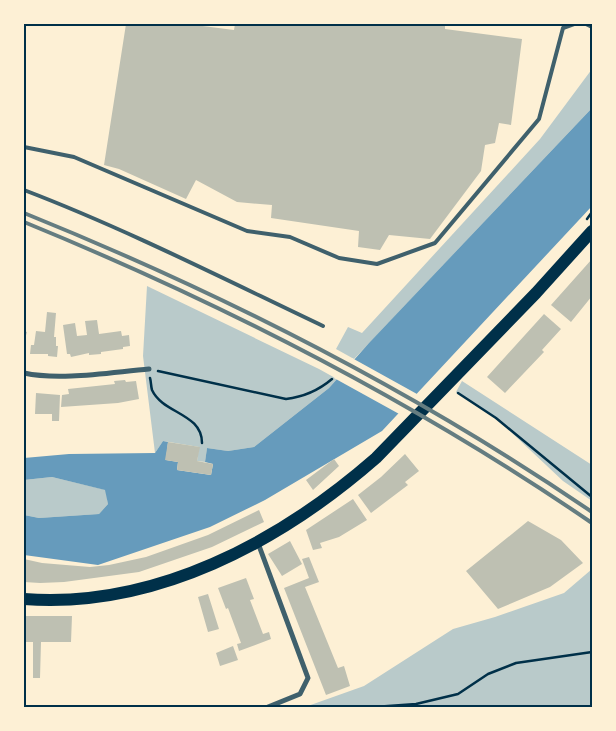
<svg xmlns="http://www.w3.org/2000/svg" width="616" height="731" font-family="'Roboto Serif',serif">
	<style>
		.green { fill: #b9caca }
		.water { fill: #669bbc }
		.pier { fill: #fdf0d5 }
		.building { fill: #bec0b2 }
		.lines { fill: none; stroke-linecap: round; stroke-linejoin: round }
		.path { stroke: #003049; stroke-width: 2.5 }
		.service { stroke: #3f606c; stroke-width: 4 }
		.minor { stroke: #3f606c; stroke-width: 5 }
		.primary { stroke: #003049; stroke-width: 12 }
		.rail { stroke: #657d81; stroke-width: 4 }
		.neatline { fill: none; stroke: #003049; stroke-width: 2 }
	</style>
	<rect width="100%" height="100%" fill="#fdf0d5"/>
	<path class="green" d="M592,69V108L354,359L336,349L348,327L362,333L540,139Z
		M147,286L319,369L337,379L329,388L254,447L228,451L207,448L205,462L197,461L199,447L163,441L155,453L143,356Z
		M462,381L592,465V501L563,481L496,418L456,392Z
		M52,477L106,490L108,504L99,514L39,518L24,515V480Z
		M592,569V707H305L364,686L453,629L495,617L564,593Z"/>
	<path class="water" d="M592,108V206L382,431L265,500L210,527L98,565L24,555V515L39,518L99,514L108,504L105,490L52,477L24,480V458L69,454L155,453L163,441L168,442L166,460L178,462L177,470L211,475L213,464L205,462L207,448L228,451L254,447L329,388L369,343Z"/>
	<path class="pier" d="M352,358L417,394L419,395L401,415L334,378Z"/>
	<path class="building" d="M126,24H187L234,30L235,24H445V29L522,39L511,125L499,123L495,143L485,145L481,171L430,239L389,235L380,250L358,247L359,231L271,218L272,205L237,202L196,180L186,199L119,169L104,165Z
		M592,259V296L571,322L551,305Z
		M47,312L56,313L54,337H56V346H58L57,357L48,356V354H30L31,345H34L36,331L45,332Z
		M544,314L561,329L542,350L544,352L505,393L487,377Z
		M97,320L99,334L121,331L122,336L129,335L130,346L123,347V349L101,352V354L89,355V353L71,357L70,354H67L63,325L75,323L77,336L87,335L85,321Z
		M24,331L27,332L24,342Z
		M125,380L126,382L136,381L139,399L118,403L61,407L62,395L69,394L68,389L115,384L114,381Z
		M36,393L60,395L59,421H52V414H35Z
		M168,442L200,447L197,461L213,464L211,475L177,470L178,462L165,460Z
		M405,454L419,471L405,482L408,485L371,513L358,495L381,477Z
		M334,459L339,466L313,490L306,480Z
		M353,499L367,520L339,537L320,543L322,548L313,550L306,530Z
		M259,510L264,522L212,547L139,572L64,582L40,583L24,582V559L42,563L90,567L109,565L146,557L208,535Z
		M528,521L561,540L583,563L550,587L498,609L466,571Z
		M290,541L302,564L282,576L268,554Z
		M309,557L319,582L305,587L338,668L344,666L350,686L326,695L284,588L309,578L302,559Z
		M246,578L254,599L250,600L263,634L269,632L271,639L239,651L237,644L241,643L228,608L226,609L218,588Z
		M208,594L219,629L208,632L198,597Z
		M24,616H72L71,642H41L40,678H33V642H24Z
		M233,646L238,660L220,666L216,653Z"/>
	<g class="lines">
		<path class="path" d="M587,219L592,212
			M158,371L286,399C303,397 319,390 332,379
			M150,378C151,381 151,387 152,390C163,414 202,413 202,443
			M458,393L496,418L592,497
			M374,707L416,704L458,694L488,674L516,663L592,652"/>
		<path class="service" d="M586,24L592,27
			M24,147L74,157L247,231L290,237L339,258L377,264L435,243L539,119L563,28L574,24
			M24,190C126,229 224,279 323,326"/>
		<path class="minor" d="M24,373C60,381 112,372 149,369
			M258,543L308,678L300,694L268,707"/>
		<path class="primary" d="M24,599C155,609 280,542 376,458L536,293L592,231"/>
		<path class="rail" d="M24,213C222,293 416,392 592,512
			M24,222C222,303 415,402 592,523"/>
	</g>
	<rect width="616" height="731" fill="none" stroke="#fdf0d5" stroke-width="50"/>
	<rect x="25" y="25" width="566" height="681" class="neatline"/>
</svg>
